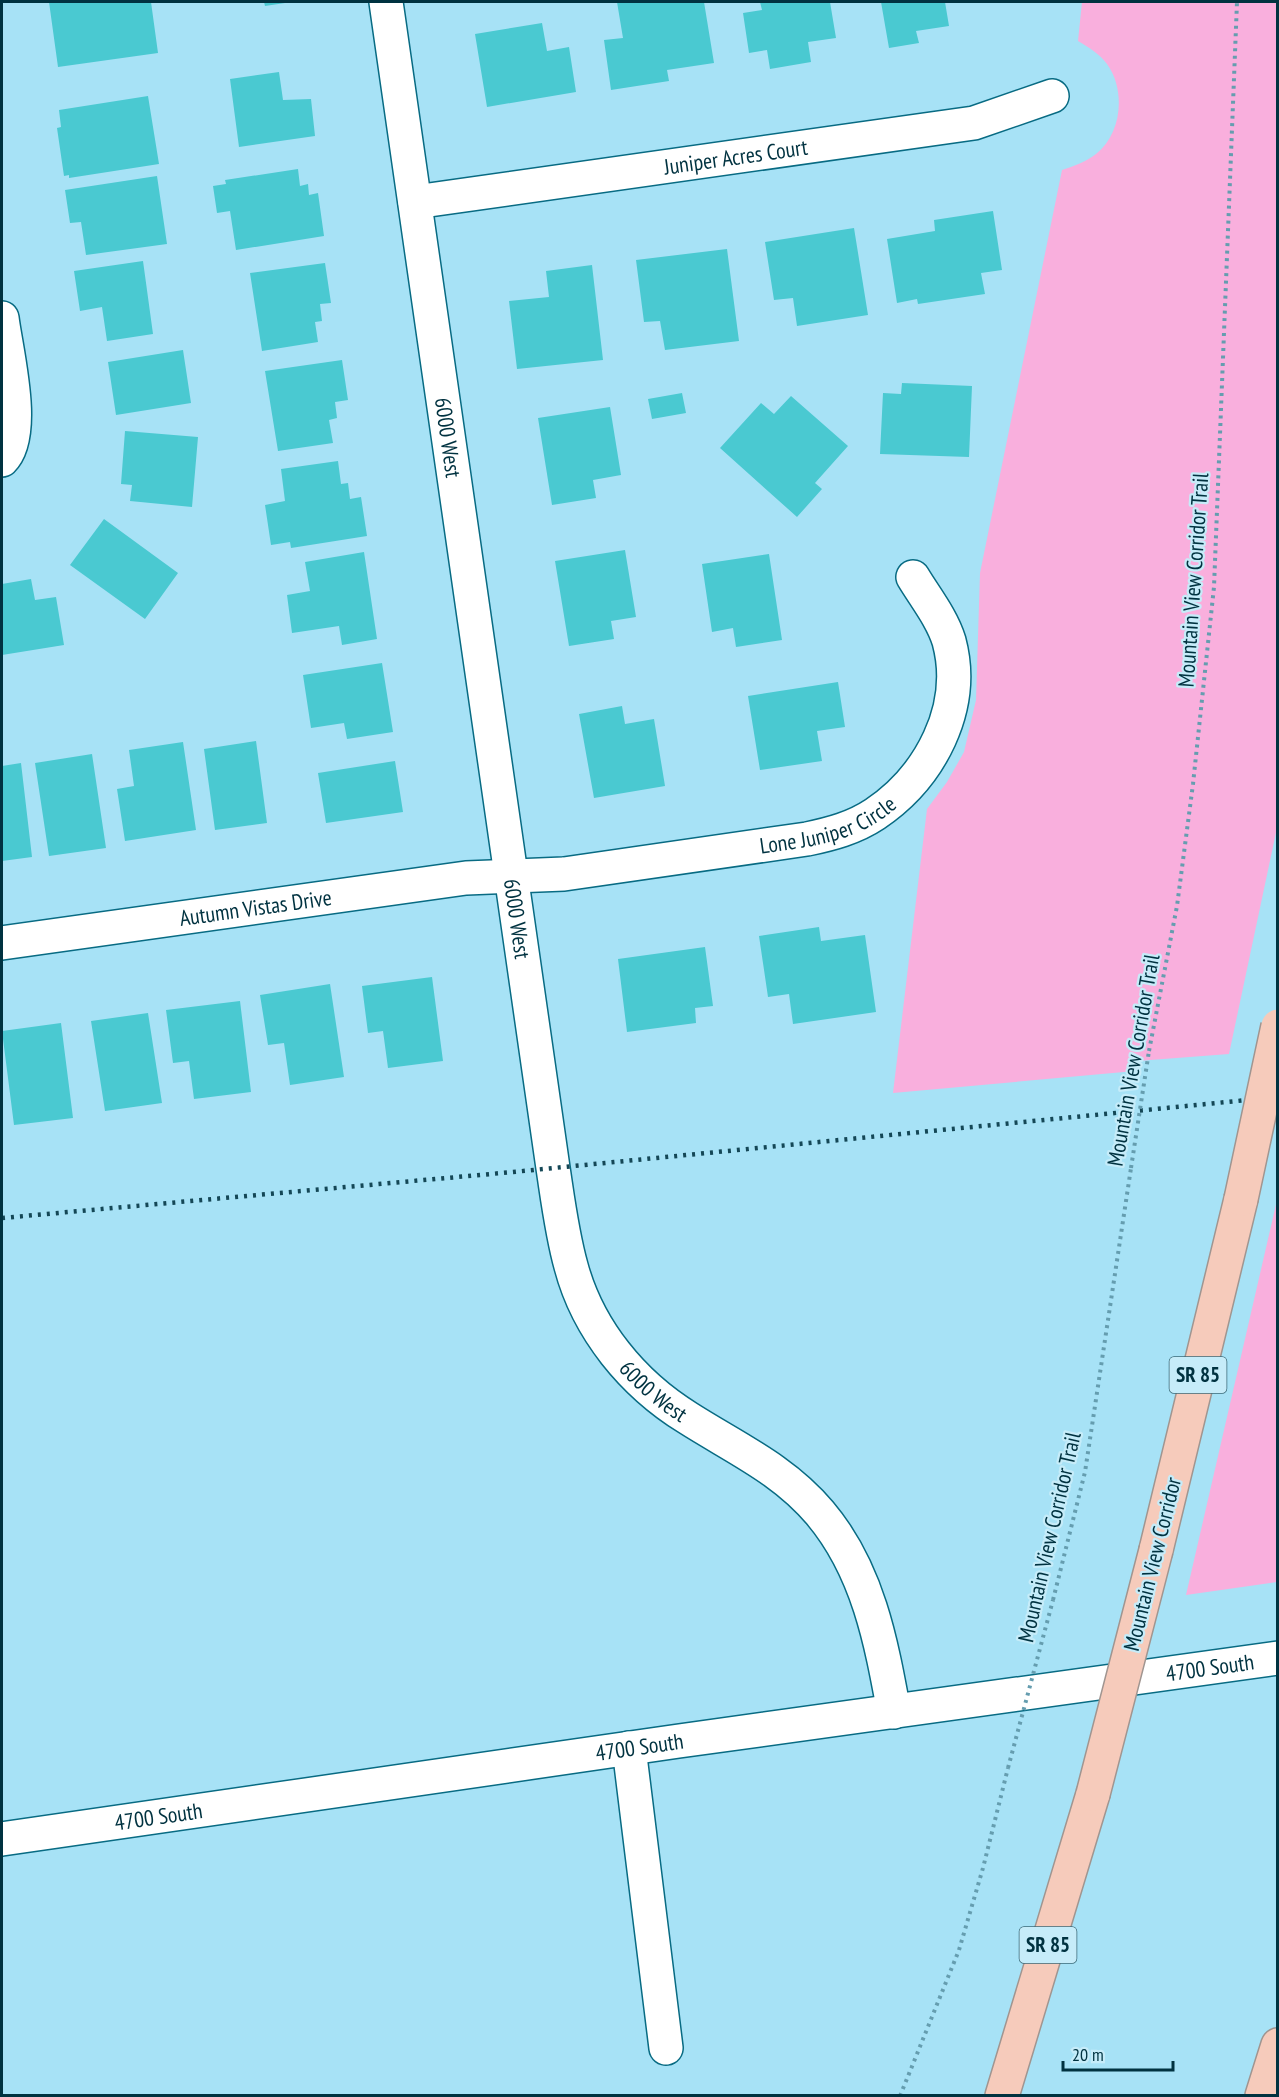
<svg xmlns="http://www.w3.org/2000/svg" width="1279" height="2097" font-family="'PT Sans Narrow',sans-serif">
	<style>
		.green { fill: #f9afdd }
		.building { fill: #4ac9d1 }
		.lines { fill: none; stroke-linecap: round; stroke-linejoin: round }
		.minor-casing { stroke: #086b83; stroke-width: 36 }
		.highway-casing { stroke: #a09590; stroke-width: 36 }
		.path { stroke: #659daf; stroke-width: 4; stroke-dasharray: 3 4.5; stroke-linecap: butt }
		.minor { stroke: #fff; stroke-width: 33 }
		.highway { stroke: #f6cbbb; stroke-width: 33 }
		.rail { stroke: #144756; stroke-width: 4.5; stroke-dasharray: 3 6; stroke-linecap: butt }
		.highway-bridge-casing { stroke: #a09590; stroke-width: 36; stroke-linecap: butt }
		.path-bridge { stroke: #659daf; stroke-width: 4; stroke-dasharray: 3 4.5; stroke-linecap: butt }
		.highway-bridge { stroke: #f6cbbb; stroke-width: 33 }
		.labels { text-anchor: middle; stroke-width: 4.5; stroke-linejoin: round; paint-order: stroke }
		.shield { fill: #c6ecf9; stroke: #3b6a78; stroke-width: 1.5 }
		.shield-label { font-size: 21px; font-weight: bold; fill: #003240 }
		.street-label { font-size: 22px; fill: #003240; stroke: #c6ecf9 }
	</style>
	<rect width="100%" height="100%" fill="#a7e2f6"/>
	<path class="green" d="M1082,2H1277L1278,823L1229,1054L1137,1061L1135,1071L893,1093L927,809L947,782L964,752L976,700L980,573L1062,170C1074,166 1086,162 1096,154C1122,134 1126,90 1107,64C1100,54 1088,47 1078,41Z
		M1277,1200V1582L1186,1595Z"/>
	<path class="building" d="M49,2H151L158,53L58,67Z
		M264,2H285V3L265,6Z
		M617,2H704L714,63L667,70L669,81L611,90L604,40L623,38Z
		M760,2H830L836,38L808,42L811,62L770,69L767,50L749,53L743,13L762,10Z
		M881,2H945L949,26L916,31L919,43L889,48Z
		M542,23L547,51L569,47L576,92L487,107L475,34Z
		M279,72L283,100L311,99L315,136L239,147L230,79Z
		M148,96L159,164L69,178V175L64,176L57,128L61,127L59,110Z
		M298,169L300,186L308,184L309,195L318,193L324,236L236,250L230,211L217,213L213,186L226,184L225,180Z
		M157,176L167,244L86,255L81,222L70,223L65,190Z
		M993,211L1002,270L981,273L985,294L918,304L917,299L897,303L887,239L935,231L934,220Z
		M854,228L868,315L797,326L793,298L774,300L765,242Z
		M727,249L739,341L665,350L660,321L644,322L636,260Z
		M143,261L153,334L107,341L102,307L80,311L74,271Z
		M325,263L331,303L320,304L322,321L315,322L318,342L262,351L250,273Z
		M592,265L603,360L517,369L509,301L549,297L546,271Z
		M183,350L191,403L116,415L108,362Z
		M342,360L348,400L335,402L337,418L329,420L333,443L278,451L265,371Z
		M902,383L972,386L969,457L880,454L883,393L901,394Z
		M682,393L686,413L652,419L648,399Z
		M791,396L848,446L815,483L822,489L797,517L720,448L761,403L774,414Z
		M610,407L621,475L593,480L596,498L552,505L538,418Z
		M125,431L198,437L192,507L130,501L132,485L121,484Z
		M338,461L341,484L348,483L350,499L361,497L367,536L291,548L290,542L271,545L265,505L285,501L281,469Z
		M104,519L178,573L145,619L70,565Z
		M625,550L636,617L611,621L614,639L569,646L555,561Z
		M364,552L377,639L342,645L339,626L292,633L287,595L310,591L305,562Z
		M769,554L782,640L736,647L733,628L712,632L702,564Z
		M31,579L35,600L56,597L64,645L2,655V584Z
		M382,663L393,732L347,739L344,723L311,728L303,675Z
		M838,682L845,727L817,731L822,761L760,770L748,696Z
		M622,706L625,724L654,719L665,786L594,798L579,714Z
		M256,741L267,823L215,830L204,749Z
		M183,742L196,830L125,841L117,789L134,786L129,750Z
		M92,754L106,848L49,856L35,763Z
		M395,761L403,812L326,823L318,773Z
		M21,763L32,857L2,861V766Z
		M819,927L821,941L865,935L876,1012L793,1024L789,994L768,997L759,936Z
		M705,947L713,1006L695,1008L696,1023L627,1032L618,959Z
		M432,977L443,1061L388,1068L383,1031L368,1033L362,986Z
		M330,984L344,1077L290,1085L284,1043L268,1045L260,995Z
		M240,1001L251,1092L194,1099L189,1061L173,1063L166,1010Z
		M148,1013L162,1103L105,1111L91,1021Z
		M61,1023L73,1118L14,1125L2,1031Z"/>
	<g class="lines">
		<defs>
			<g id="minor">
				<path id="s1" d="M386,2L553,1168C558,1201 562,1234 571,1266C588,1330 633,1384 688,1418C735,1448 783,1469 820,1513C868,1570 881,1641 894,1712"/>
				<path id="s2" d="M415,202L974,123L1052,96"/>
				<path d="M2,318C6,351 28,435 2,460"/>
				<path id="s3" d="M2,943L466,878L564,874L807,839C831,834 854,828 875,814C930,777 967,708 949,641C942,618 925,597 913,577"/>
				<path d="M629,1748L666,2048"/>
				<path id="s4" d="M2,1839L679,1741L1278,1658"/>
			</g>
			<path id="highway" d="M1156,1550L1241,1199
				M1002,2096L1093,1794
				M1262,2096L1278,2045"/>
		</defs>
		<use href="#minor" class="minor-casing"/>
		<use href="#highway" class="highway-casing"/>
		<path class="path" d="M1149,1051L1177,906L1193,784L1214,587L1237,2
			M1053,1600L1085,1472L1131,1168
			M900,2096L959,1950L983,1868L1008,1768"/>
		<use href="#minor" class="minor"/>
		<use href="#highway" class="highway"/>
		<path class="rail" d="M2,1218L513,1172L1278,1097"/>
		<defs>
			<path id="highway-bridge" d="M1241,1199L1278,1026
				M1093,1794L1156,1550"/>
		</defs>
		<use href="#highway-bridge" class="highway-bridge-casing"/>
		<path class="path-bridge" d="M1131,1168L1149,1051
			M1008,1768L1053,1600"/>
		<use href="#highway-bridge" class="highway-bridge"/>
	</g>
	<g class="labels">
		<g class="shield">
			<rect x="1169.5" y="1357" width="57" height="36" rx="4.5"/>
			<rect x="1019.5" y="1927" width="57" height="36" rx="4.5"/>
		</g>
		<g class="shield-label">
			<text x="1198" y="1382">SR 85</text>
			<text x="1048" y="1952">SR 85</text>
		</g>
		<g class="street-label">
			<text dy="8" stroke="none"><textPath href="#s2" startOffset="324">Juniper Acres Court</textPath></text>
			<text dy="8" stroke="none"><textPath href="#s1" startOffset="440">6000 West</textPath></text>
			<text transform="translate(1193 580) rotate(-86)" y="8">Mountain View Corridor Trail</text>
			<text dy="8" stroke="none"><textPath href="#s3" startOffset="836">Lone Juniper Circle</textPath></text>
			<text dy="8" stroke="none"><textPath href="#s3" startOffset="256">Autumn Vistas Drive</textPath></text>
			<text dy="8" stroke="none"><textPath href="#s1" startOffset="926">6000 West</textPath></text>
			<text transform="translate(1133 1060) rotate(-80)" y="8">Mountain View Corridor Trail</text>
			<text dy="8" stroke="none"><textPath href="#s1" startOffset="1430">6000 West</textPath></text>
			<text transform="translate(1049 1537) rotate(-77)" y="8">Mountain View Corridor Trail</text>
			<text transform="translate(1152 1564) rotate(-76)" y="8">Mountain View Corridor</text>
			<text dy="8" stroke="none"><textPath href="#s4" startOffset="1220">4700 South</textPath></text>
			<text dy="8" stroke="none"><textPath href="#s4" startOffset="644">4700 South</textPath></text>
			<text dy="8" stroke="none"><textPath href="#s4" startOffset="158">4700 South</textPath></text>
		</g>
	</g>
	<rect width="1279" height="2097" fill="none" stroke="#003240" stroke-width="6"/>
	<path d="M1063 2061v9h110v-9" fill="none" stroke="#003240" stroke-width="3"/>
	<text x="1072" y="2061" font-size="18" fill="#003240" stroke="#c6ecf9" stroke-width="4.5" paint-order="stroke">20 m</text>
</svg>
